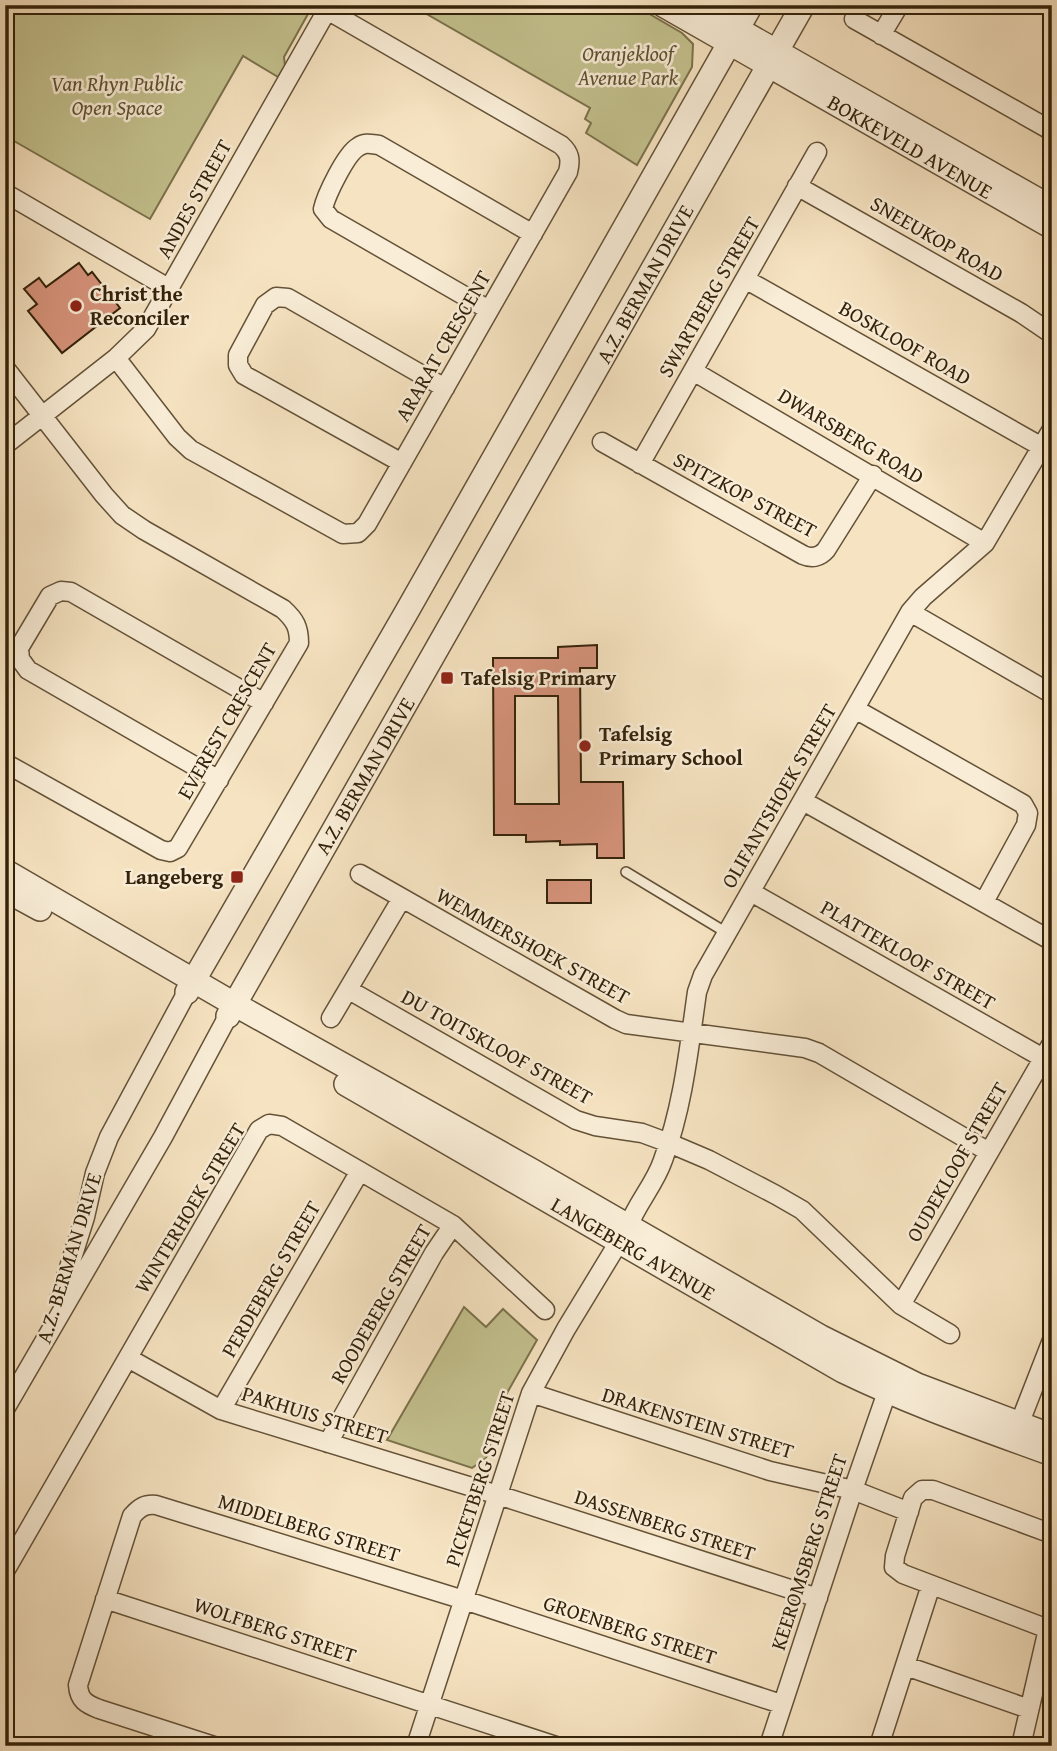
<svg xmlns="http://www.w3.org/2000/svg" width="1057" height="1751" font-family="'Gentium Book Plus',serif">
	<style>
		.green { fill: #c3c18e; stroke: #7b724c; stroke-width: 2 }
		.building { fill: #d7947c; stroke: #33220a; stroke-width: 2; fill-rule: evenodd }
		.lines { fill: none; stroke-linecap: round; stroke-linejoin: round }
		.service-casing { stroke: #645238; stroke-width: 12 }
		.minor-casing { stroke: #645238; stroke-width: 21 }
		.tertiary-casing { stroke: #645238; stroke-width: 26 }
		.service { stroke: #f9edd7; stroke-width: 9 }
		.minor { stroke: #f9edd7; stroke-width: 18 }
		.tertiary { stroke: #f9edd7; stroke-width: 23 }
		.poi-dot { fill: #8f2418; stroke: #f9edd7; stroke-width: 2.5 }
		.labels { text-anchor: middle; stroke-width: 5; stroke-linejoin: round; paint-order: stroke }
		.park-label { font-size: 21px; font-style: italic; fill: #5e5232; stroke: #f9edd7 }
		.street-label { font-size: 21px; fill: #33220a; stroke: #f9edd7 }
		.poi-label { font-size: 21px; font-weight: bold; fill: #33220a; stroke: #f9edd7; text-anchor: start }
	</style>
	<rect width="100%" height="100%" fill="#f6e3c1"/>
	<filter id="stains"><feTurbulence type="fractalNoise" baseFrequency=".00286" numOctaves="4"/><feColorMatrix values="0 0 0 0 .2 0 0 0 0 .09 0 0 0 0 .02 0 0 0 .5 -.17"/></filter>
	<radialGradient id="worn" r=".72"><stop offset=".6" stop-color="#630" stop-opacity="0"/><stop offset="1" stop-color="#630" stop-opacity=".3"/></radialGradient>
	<path class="green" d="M5,5H313L284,57L285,66L278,77L243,56L150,219L14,141L5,156Z
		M411,5H634L682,33L693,44L692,67L637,165L586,133L591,123L585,119L590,108Z
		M464,1307L486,1327L503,1309L537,1340L507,1393L486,1458L472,1468L387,1440Z"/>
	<path class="building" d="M79,263L88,275L92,272L120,308L62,353L28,311L37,304L24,289L39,278L46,287Z
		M597,645V668H580L581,782H623L624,858H597V844L560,845V841L526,842V835H494L493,658H558V647ZM515,696H558L559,804H515Z
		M547,880H591V903H547Z"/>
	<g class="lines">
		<defs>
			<path id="service" d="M626,872L727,933"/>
			<path id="minor" d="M1045,5L1052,9
				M854,19L1052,131
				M881,35L899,5
				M797,186L1021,313L1052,334
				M5,193L170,289
				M745,279L1042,447
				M489,310L331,219L323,209C326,195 346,154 358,147C365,142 371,144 379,145L533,234
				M116,358L177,437L191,450L343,534L358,533L367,524L568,172C571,160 570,153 561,145L327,10
				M5,368L104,495L122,515L144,530L283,609C295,620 299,627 299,643L178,848L170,852L161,850L5,763
				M693,371L985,543
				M602,442L803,555C812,559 820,557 826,550L873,475
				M5,445L116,358L146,329L330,5
				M402,463L244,375L238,365V355L265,305L276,297L288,298L445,388
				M640,464L817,152
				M910,612L1052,694
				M855,709L1023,804L1028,813L1026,825L984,902
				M219,780L28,670L20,659L19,648L50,596L61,591L71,592L264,703
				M803,801L1052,941
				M360,874L615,1019L626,1024L805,1048L819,1053L989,1152
				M751,892L1043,1058
				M349,990L576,1120L595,1126L642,1133L669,1143L709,1160L776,1195L802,1210L901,1305L950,1334
				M331,1018L402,898
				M60,1296L85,1217L95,1173L109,1137L187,992
				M901,1305L1052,1043
				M128,1358L221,1410L498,1495L818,1598
				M531,1393L770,1471L853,1490L909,1512
				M5,1409L163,1137L228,1016
				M221,1410L360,1171
				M1015,1435L1052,1340
				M328,1443L434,1253L453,1225
				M5,1571L259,1130L269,1124L282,1126L453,1225L545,1310
				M105,1599L556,1746
				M1048,1629L903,1574L894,1567L895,1556L913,1498L922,1490H933L1052,1534
				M906,1666L1029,1709
				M214,1746L99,1709C86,1704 79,1700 78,1685L132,1516C140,1507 145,1504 156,1505L464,1600L781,1704
				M416,1746L531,1393L566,1329L628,1227C637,1203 655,1184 663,1160C683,1107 689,1048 697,992L703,975L910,612L923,597L985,543L1052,429
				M769,1746L853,1490L887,1392L894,1381
				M879,1746L931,1585
				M1021,1746L1048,1629L1052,1623"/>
			<path id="tertiary" d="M663,5L1052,227
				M695,5L1052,208
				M5,871L234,1004L531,1170L821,1337L917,1385L1052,1436
				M5,890L40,909
				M187,992L406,613L751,5
				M228,1016L803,5
				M346,1084L843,1371C911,1404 981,1428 1052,1454"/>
		</defs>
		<use href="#service" class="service-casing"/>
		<use href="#minor" class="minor-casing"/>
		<use href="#tertiary" class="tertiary-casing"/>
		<use href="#service" class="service"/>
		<use href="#minor" class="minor"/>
		<use href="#tertiary" class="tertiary"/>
	</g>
	<g class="poi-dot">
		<circle cx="76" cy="306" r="7"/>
		<rect x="440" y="671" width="14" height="14" rx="3.5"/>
		<circle cx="585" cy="746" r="7"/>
		<rect x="230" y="870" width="14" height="14" rx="3.5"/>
	</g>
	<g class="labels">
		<g class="park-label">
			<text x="628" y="61">Oranjekloof<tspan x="628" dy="24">Avenue Park</tspan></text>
			<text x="117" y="91">Van Rhyn Public<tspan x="117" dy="24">Open Space</tspan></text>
		</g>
		<g class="street-label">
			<text transform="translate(910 147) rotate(30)" y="7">BOKKEVELD AVENUE</text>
			<text transform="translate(194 199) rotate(-61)" y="7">ANDES STREET</text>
			<text transform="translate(937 239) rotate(30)" y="7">SNEEUKOP ROAD</text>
			<text transform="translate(645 284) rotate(-61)" y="7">A.Z. BERMAN DRIVE</text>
			<text transform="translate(709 297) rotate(-60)" y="7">SWARTBERG STREET</text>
			<text transform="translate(905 343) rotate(30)" y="7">BOSKLOOF ROAD</text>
			<text transform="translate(443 346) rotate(-60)" y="7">ARARAT CRESCENT</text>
			<text transform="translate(851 436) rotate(31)" y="7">DWARSBERG ROAD</text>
			<text transform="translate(745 495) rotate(28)" y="7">SPITZKOP STREET</text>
			<text transform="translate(227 721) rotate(-60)" y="7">EVEREST CRESCENT</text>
			<text transform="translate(365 776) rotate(-60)" y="7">A.Z. BERMAN DRIVE</text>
			<text transform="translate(779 796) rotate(-60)" y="7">OLIFANTSHOEK STREET</text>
			<text transform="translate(533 946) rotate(29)" y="7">WEMMERSHOEK STREET</text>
			<text transform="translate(908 955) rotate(30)" y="7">PLATTEKLOOF STREET</text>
			<text transform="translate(497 1047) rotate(29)" y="7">DU TOITSKLOOF STREET</text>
			<text transform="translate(957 1162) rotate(-60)" y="7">OUDEKLOOF STREET</text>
			<text transform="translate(190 1208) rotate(-59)" y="7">WINTERHOEK STREET</text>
			<text transform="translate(633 1249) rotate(30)" y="7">LANGEBERG AVENUE</text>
			<text transform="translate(69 1258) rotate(-73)" y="7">A.Z. BERMAN DRIVE</text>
			<text transform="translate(271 1279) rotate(-60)" y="7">PERDEBERG STREET</text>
			<text transform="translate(381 1304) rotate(-60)" y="7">ROODEBERG STREET</text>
			<text transform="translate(315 1415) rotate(17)" y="7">PAKHUIS STREET</text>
			<text transform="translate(698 1423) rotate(17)" y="7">DRAKENSTEIN STREET</text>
			<text transform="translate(480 1479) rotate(-72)" y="7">PICKETBERG STREET</text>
			<text transform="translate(665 1525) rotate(18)" y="7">DASSENBERG STREET</text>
			<text transform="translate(309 1528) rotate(17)" y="7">MIDDELBERG STREET</text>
			<text transform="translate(809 1552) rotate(-72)" y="7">KEEROMSBERG STREET</text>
			<text transform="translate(275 1630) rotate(18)" y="7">WOLFBERG STREET</text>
			<text transform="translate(630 1630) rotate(18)" y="7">GROENBERG STREET</text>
		</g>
		<g class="poi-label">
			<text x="90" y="301">Christ the<tspan x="90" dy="24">Reconciler</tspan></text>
			<text x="461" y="685">Tafelsig Primary</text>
			<text x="599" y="741">Tafelsig<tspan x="599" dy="24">Primary School</tspan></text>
			<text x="223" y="884" text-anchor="end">Langeberg</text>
		</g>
	</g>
	<rect width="1057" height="1751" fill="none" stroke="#f6e3c1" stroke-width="28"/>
	<rect x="7" y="7" width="1043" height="1737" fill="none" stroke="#33220a" stroke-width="3.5"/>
	<rect x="14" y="14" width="1029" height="1723" fill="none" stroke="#33220a" stroke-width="2"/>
	<rect width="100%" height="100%" filter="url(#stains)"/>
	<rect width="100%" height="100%" fill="url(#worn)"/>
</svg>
